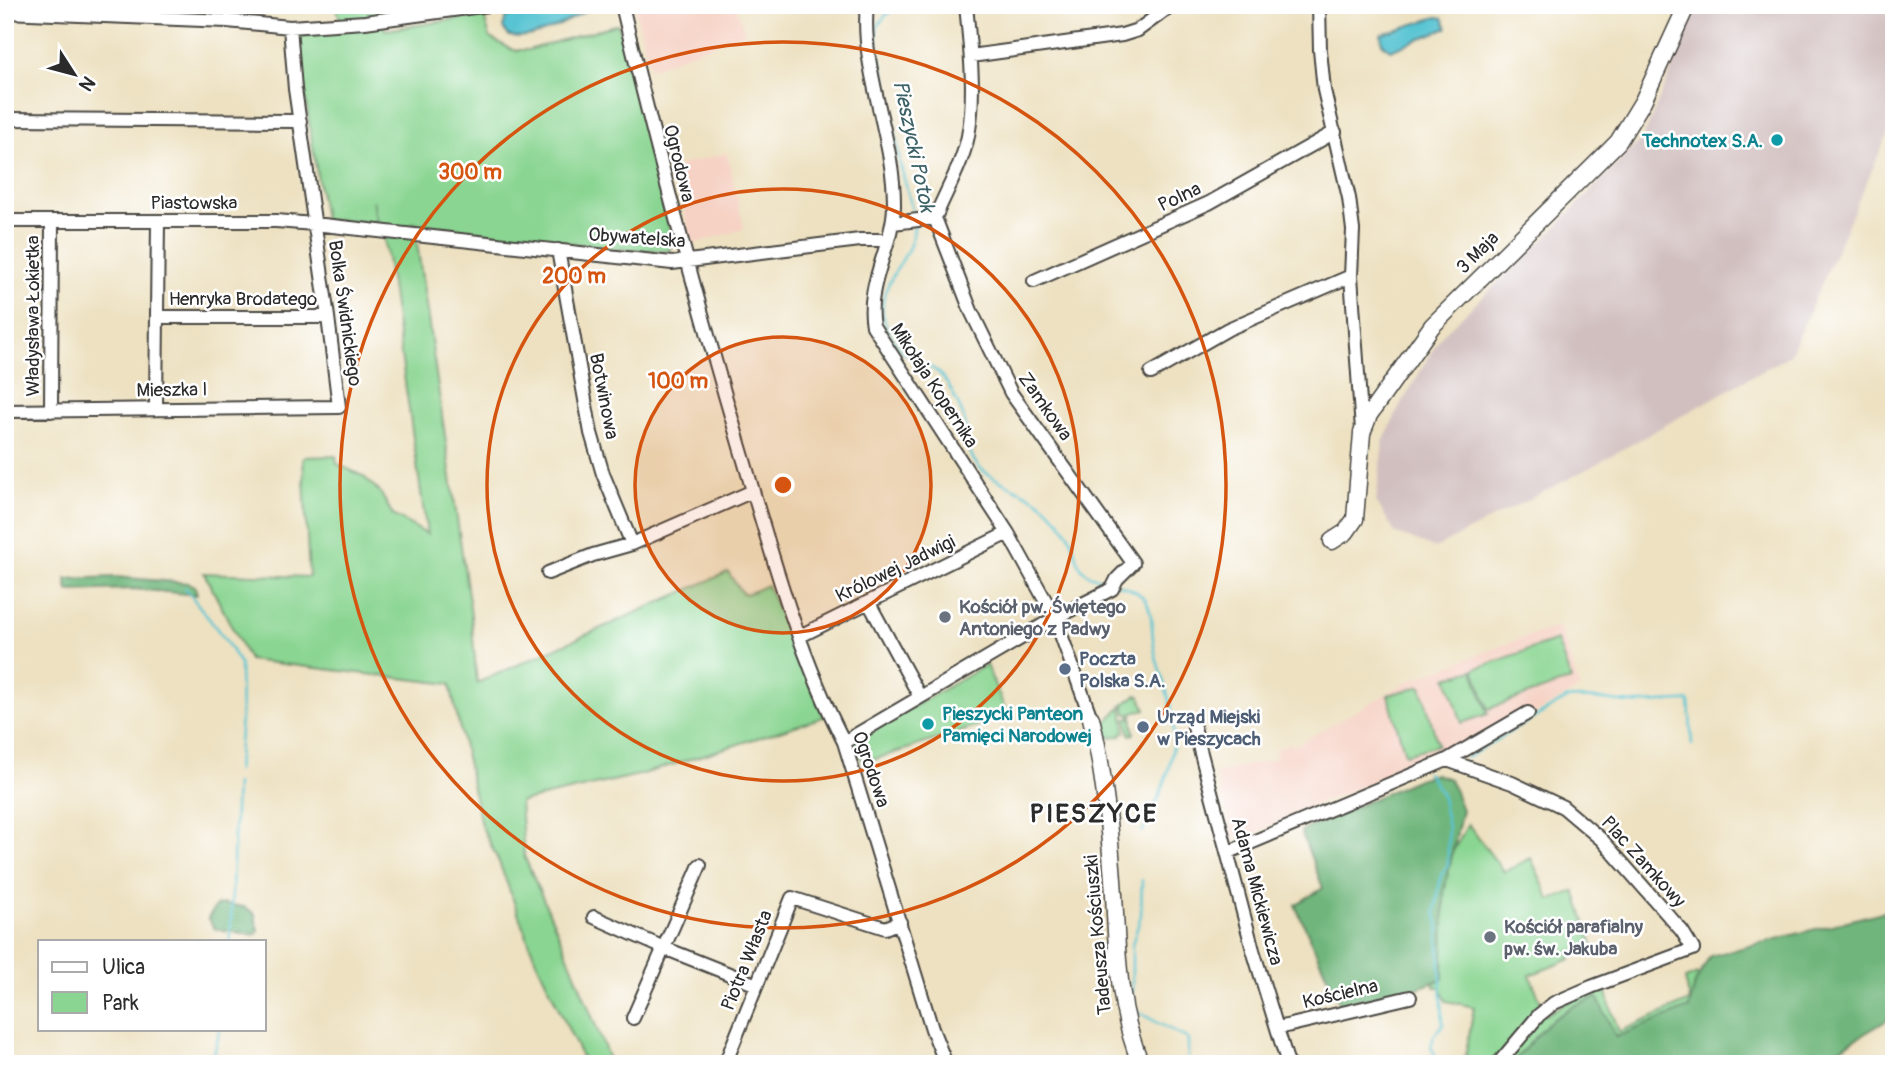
<svg xmlns="http://www.w3.org/2000/svg" width="1899" height="1069" font-family="Pangolin,sans-serif">
	<style>
		.built { fill: #f6d2c5 }
		.industrial { fill: #d1bfbf }
		.green { fill: #8ad592; stroke: #5a805e; stroke-width: 2 }
		.forest { fill: #6fb67c; stroke: #4d7054; stroke-width: 2 }
		.water { fill: #59c4d3; stroke: #42787f; stroke-width: 2 }
		.lines { fill: none; stroke-linecap: round; stroke-linejoin: round }
		.stream { stroke: #59c4d3; stroke-width: 2.5 }
		.minor-casing { stroke: #484642; stroke-width: 16 }
		.major-casing { stroke: #484642; stroke-width: 19 }
		.minor { stroke: #fff; stroke-width: 12 }
		.major { stroke: #fff; stroke-width: 16 }
		.ring { fill: none; stroke: #d5540f; stroke-width: 3.5 }
		.culture-dot { fill: #0f9aa8; stroke: #fff; stroke-width: 2.5 }
		.worship-dot { fill: #6b7280; stroke: #fff; stroke-width: 2.5 }
		.service-dot { fill: #5c6f8a; stroke: #fff; stroke-width: 2.5 }
		.labels { text-anchor: middle; stroke-width: 5; stroke-linejoin: round; paint-order: stroke }
		.culture-label { font-size: 19px; font-weight: bold; fill: #0d838f; stroke: #fff; text-anchor: end }
		.street-label { font-size: 19px; fill: #2b2b2b; stroke: #fff }
		.worship-label { font-size: 19px; font-weight: bold; fill: #5b616d; stroke: #fff; text-anchor: start }
		.service-label { font-size: 19px; font-weight: bold; fill: #4e5e75; stroke: #fff; text-anchor: start }
		.water-label { font-size: 21px; font-style: italic; fill: #3b6166; stroke: #fff }
		.district-label { font-size: 26px; font-weight: bold; letter-spacing: 2px; fill: #2b2b2b; stroke: #fff }
		.centre { fill: #d5540f; stroke: #fff; stroke-width: 3.5 }
		.ring-label { font-size: 21px; text-anchor: middle; font-weight: bold; fill: #d5540f; stroke: #fff; stroke-width: 5; stroke-linejoin: round; paint-order: stroke }
	</style>
	<rect width="100%" height="100%" fill="#fff"/>
	<filter id="ink" filterUnits="userSpaceOnUse"><feTurbulence type="fractalNoise" baseFrequency=".0143" numOctaves="2"/><feDisplacementMap in="SourceGraphic" scale="14" xChannelSelector="R" yChannelSelector="G"/><feConvolveMatrix kernelMatrix="1 2 1 2 8 2 1 2 1" color-interpolation-filters="sRGB"/></filter>
	<filter id="wash" filterUnits="userSpaceOnUse"><feTurbulence type="fractalNoise" baseFrequency=".00686" numOctaves="4" result="noise"/><feDisplacementMap in="SourceGraphic" scale="28" xChannelSelector="R" yChannelSelector="G"/><feGaussianBlur stdDeviation="1.57" result="paint"/><feColorMatrix in="noise" values="0 0 0 0 0 0 0 0 0 0 0 0 0 0 0 0 0 1.4 0 .05"/><feComposite in="paint" operator="in"/></filter>
	<g filter="url(#wash)">
		<rect width="100%" height="100%" fill="#ede1c1"/>
		<path class="built" d="M634,5H735L745,32L650,69Z
			M727,153L744,229L692,244L674,170L681,165Z
			M1559,626L1580,688L1471,751L1460,747L1292,814L1257,833L1232,838L1216,773L1277,758L1274,750L1291,743L1294,746L1409,681L1522,638Z"/>
		<path class="industrial" d="M1699,5H1894V120L1790,355L1591,467L1435,548L1395,533L1376,501L1383,442L1400,406L1441,336L1547,236L1643,137Z"/>
		<path class="green" d="M5,5H230L229,18Z
			M339,5H379L385,30L484,15L490,38L513,50H528L618,24L673,242L669,251L615,249L412,223L417,243L471,615L477,683L728,572L742,593L747,594L767,585L824,717L643,774L520,802L524,856L564,946L611,1064H585L535,958L499,862L481,825L450,684L249,660L204,573L309,577L303,457L336,456L337,464L363,476L380,492L393,515L427,534L384,237L376,218L373,200L376,222L324,220L296,37L300,34L344,30L337,10Z
			M1557,640L1571,680L1488,709L1474,669Z
			M986,665L1007,713L972,728L863,763L854,741Z
			M1473,670L1488,714L1462,723L1447,678Z
			M1421,686L1438,745L1405,754L1388,695Z
			M1136,695L1140,696L1146,709L1132,713L1134,734L1130,735L1126,719L1131,718L1130,714H1126L1124,704Z
			M1122,706L1125,732L1121,733V736L1105,737L1107,721Z
			M1468,824L1504,872L1531,858L1550,900L1575,891L1593,945L1570,952L1571,959L1530,975L1546,1015L1563,1004L1604,987L1619,1032L1690,1001L1685,979L1698,974L1719,996L1729,1064H1464L1474,1007L1446,1001L1441,987H1434V885Z"/>
		<path class="forest" d="M115,577L189,583L195,586L197,595L133,589L68,591L66,579Z
			M1435,774L1450,779L1462,810L1444,892L1443,979L1415,989L1340,1005L1295,905L1323,888L1301,831L1418,779Z
			M224,904L244,907L255,914L258,931L256,935L215,929L208,918L216,906Z
			M1894,909V1013L1889,1019L1814,1064H1511L1548,1023L1571,1007L1597,997L1616,1037L1689,1008L1695,983L1710,956Z"/>
		<path class="water" d="M546,5H590L589,9C566,22 536,41 509,36L503,28L506,17Z
			M1437,17L1443,18L1447,28L1390,50L1382,43L1381,34Z"/>
		<g class="lines">
			<path class="stream" d="M900,5L886,15L877,27V45L887,83L900,164L914,215
				M914,225C915,258 874,284 884,318C888,335 899,352 915,360C925,365 934,367 942,376C950,387 957,401 962,413C970,432 964,452 980,468C1001,487 1034,491 1052,513C1059,520 1067,530 1071,539C1081,567 1075,573 1110,582
				M1119,585C1160,596 1148,619 1155,652C1159,672 1168,690 1171,709C1180,754 1162,794 1142,832
				M185,588L224,638L240,664L241,718L237,771
				M1466,758L1566,699C1589,696 1611,702 1633,703C1652,704 1671,700 1689,701L1692,745
				M1427,773L1441,793L1448,827V865L1441,875L1435,912L1438,924L1443,1024L1434,1036L1431,1047L1435,1055L1434,1064
				M1142,880L1141,915L1132,945V1002L1136,1011L1188,1039V1064
				M230,941L236,784
				M206,1064L214,1054L220,1029"/>
		</g>
	</g>
	<g filter="url(#ink)">
		<g class="lines">
			<defs>
				<path id="minor" d="M622,5C657,154 697,300 740,447C769,544 797,651 844,742L932,1029L946,1064
					M867,5C860,70 895,138 894,206C893,246 865,285 873,326L1008,533L1055,618L1091,718
					M1319,5L1320,50L1324,90L1349,198L1353,230L1351,276L1362,430
					M5,12L227,21L290,27L365,22L489,5
					M971,56L1122,35L1138,30L1172,5
					M5,119L300,121
					M5,221H276L314,224L672,263L860,240H888
					M893,223L935,218
					M558,250L591,433L603,474L632,544
					M1034,281L1209,203L1335,132
					M158,317H328
					M1151,373L1228,329L1351,276
					M156,408L158,221
					M5,411L339,407L328,317L295,89L290,27
					M51,411L52,221
					M548,573L593,555L632,544L753,491
					M869,603L920,697
					M800,636L1008,533
					M1194,727L1253,950L1288,1064
					M844,742L1055,618L1112,589L1117,579L1133,563L1011,393L971,311L935,218C946,191 962,165 968,136C976,93 970,48 966,5
					M1447,760L1528,713
					M1229,852L1447,760L1512,783L1563,807L1602,840L1682,931L1693,949L1591,987L1554,1003L1539,1015L1498,1064
					M594,917L664,948L757,985
					M633,1018L700,865
					M1278,1028L1410,997
					M725,1064L792,898L885,928L900,922"/>
				<path id="major" d="M1332,541L1346,532L1355,519L1362,433L1369,415L1432,326L1618,142L1643,101L1687,5
					M1091,718C1105,775 1110,836 1114,894C1117,952 1118,1010 1141,1064"/>
			</defs>
			<use href="#minor" class="minor-casing"/>
			<use href="#major" class="major-casing"/>
			<use href="#minor" class="minor"/>
			<use href="#major" class="major"/>
		</g>
	</g>
	<circle cx="783" cy="485" r="148" fill="#d5540f" fill-opacity=".12"/>
	<g class="ring">
		<circle cx="783" cy="485" r="148"/>
		<circle cx="783" cy="485" r="296"/>
		<circle cx="783" cy="485" r="443"/>
	</g>
	<g class="culture-dot">
		<circle cx="1777" cy="140" r="7"/>
		<circle cx="928" cy="724" r="7"/>
	</g>
	<g class="worship-dot">
		<circle cx="945" cy="617" r="7"/>
		<circle cx="1490" cy="937" r="7"/>
	</g>
	<g class="service-dot">
		<circle cx="1065" cy="669" r="7"/>
		<circle cx="1143" cy="727" r="7"/>
	</g>
	<g class="labels">
		<g class="culture-label">
			<text x="1763" y="147">Technotex S.A.</text>
			<text x="942" y="720" text-anchor="start">Pieszycki Panteon<tspan x="942" dy="22">Pamięci Narodowej</tspan></text>
		</g>
		<g class="street-label">
			<text transform="translate(680 163) rotate(76)" y="7">Ogrodowa</text>
			<text transform="translate(1179 196) rotate(-25)" y="7">Polna</text>
			<text x="194" y="209">Piastowska</text>
			<text transform="translate(637 237) rotate(4)" y="7">Obywatelska</text>
			<text transform="translate(1477 252) rotate(-45)" y="7">3 Maja</text>
			<text x="243" y="305">Henryka Brodatego</text>
			<text transform="translate(346 313) rotate(82)" y="7">Bolka Świdnickiego</text>
			<text transform="translate(32 316) rotate(-90)" y="7">Władysława Łokietka</text>
			<text transform="translate(935 385) rotate(57)" y="7">Mikołaja Kopernika</text>
			<text transform="translate(172 389) rotate(-1)" y="7">Mieszka I</text>
			<text transform="translate(605 396) rotate(79)" y="7">Botwinowa</text>
			<text transform="translate(1046 406) rotate(55)" y="7">Zamkowa</text>
			<text transform="translate(895 568) rotate(-26)" y="7">Królowej Jadwigi</text>
			<text transform="translate(872 769) rotate(71)" y="7">Ogrodowa</text>
			<text transform="translate(1644 861) rotate(48)" y="7">Plac Zamkowy</text>
			<text transform="translate(1258 891) rotate(75)" y="7">Adama Mickiewicza</text>
			<text transform="translate(1097 935) rotate(-95)" y="7">Tadeusza Kościuszki</text>
			<text transform="translate(746 960) rotate(-68)" y="7">Piotra Własta</text>
			<text transform="translate(1340 993) rotate(-13)" y="7">Kościelna</text>
		</g>
		<g class="worship-label">
			<text x="959" y="613">Kościół pw. Świętego<tspan x="959" dy="22">Antoniego z Padwy</tspan></text>
			<text x="1504" y="933">Kościół parafialny<tspan x="1504" dy="22">pw. św. Jakuba</tspan></text>
		</g>
		<g class="service-label">
			<text x="1079" y="665">Poczta<tspan x="1079" dy="22">Polska S.A.</tspan></text>
			<text x="1157" y="723">Urząd Miejski<tspan x="1157" dy="22">w Pieszycach</tspan></text>
		</g>
		<g class="water-label">
			<text transform="translate(914 146) rotate(78)" y="7">Pieszycki Potok</text>
		</g>
		<g class="district-label">
			<text x="1094" y="822">PIESZYCE</text>
		</g>
	</g>
	<circle cx="783" cy="485" r="10" class="centre"/>
	<g class="ring-label">
		<text x="470" y="179">300 m</text>
		<text x="574" y="283">200 m</text>
		<text x="678" y="388">100 m</text>
	</g>
	<rect width="1899" height="1069" fill="none" stroke="#fff" stroke-width="28"/>
	<rect x="38" y="940" width="228" height="91" fill="#ffffff" stroke="#aaaaaa" stroke-width="2"/>
	<rect x="52" y="962" width="35" height="10" fill="#ffffff" stroke="#aaaaaa" stroke-width="2"/>
	<text x="102" y="974" font-size="21" fill="#2b2b2b">Ulica</text>
	<rect x="52" y="992" width="35" height="21" fill="#8ad592" stroke="#aaaaaa" stroke-width="2"/>
	<text x="102" y="1010" font-size="21" fill="#2b2b2b">Park</text>
	<g transform="translate(74 74) rotate(126)" stroke="#ffffff" stroke-width="5" paint-order="stroke">
	<path d="M0-5L12 26L0 18L-12 26Z" fill="#2b2b2b"/>
	<text y="-10" font-size="19" font-weight="bold" text-anchor="middle" fill="#2b2b2b">N</text>
	</g>
</svg>
